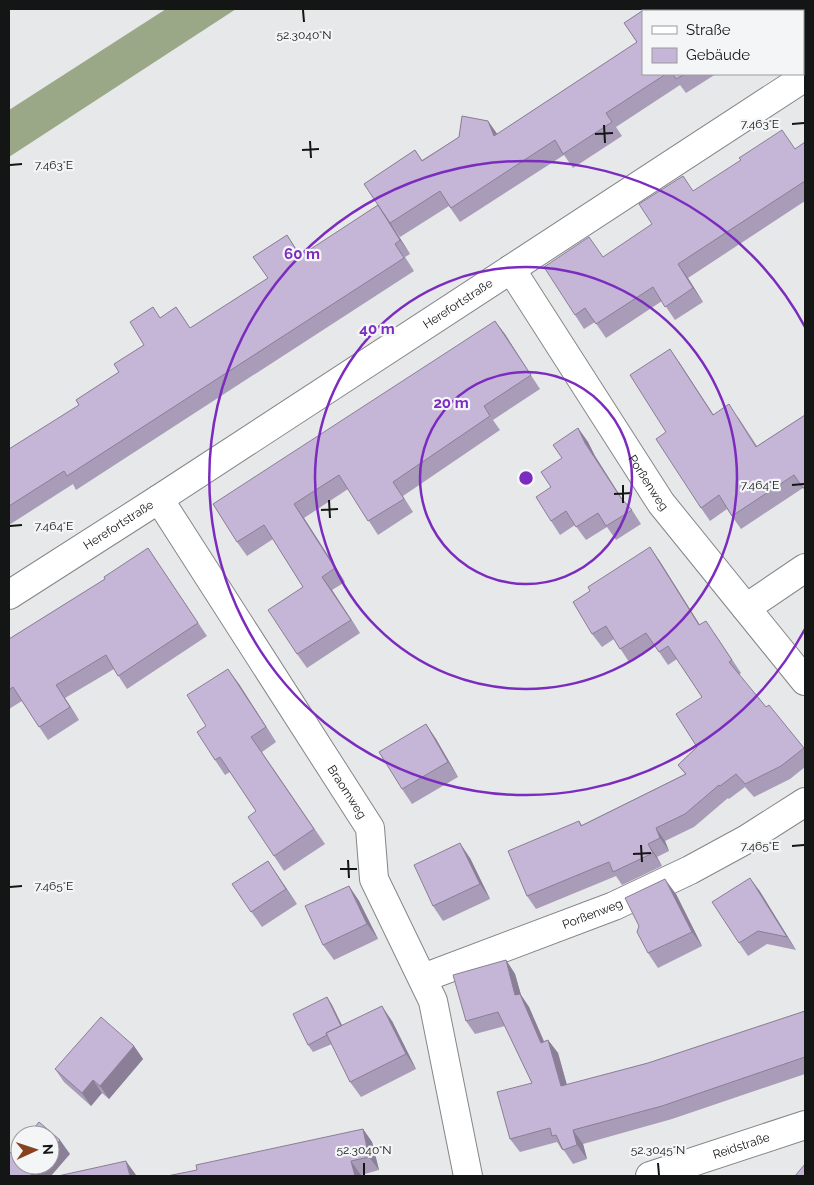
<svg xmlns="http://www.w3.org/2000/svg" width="814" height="1185" font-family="Raleway,sans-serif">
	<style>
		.forest { fill: #9ba887 }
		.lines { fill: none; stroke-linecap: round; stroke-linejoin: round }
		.minor-casing { stroke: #858688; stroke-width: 30 }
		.minor { stroke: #fff; stroke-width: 28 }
		.wall { fill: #a99cb8 }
		.shaded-wall { fill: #8a7f96 }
		.building { fill: #c5b5d6; stroke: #8a7f96 }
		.ticks { fill: none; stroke: #141515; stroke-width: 2 }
		.ring { fill: none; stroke: #7b2cbf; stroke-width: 2.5 }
		.labels { text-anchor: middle; stroke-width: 4.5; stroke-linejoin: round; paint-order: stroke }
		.street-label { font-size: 12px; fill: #141515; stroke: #f4f5f7 }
		.ticks-label { font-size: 12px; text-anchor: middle; fill: #141515; stroke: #f4f5f7; stroke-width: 4.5; stroke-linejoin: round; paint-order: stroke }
		.centre { fill: #7b2cbf; stroke: #f4f5f7; stroke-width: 2.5 }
		.ring-label { font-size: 15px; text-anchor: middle; font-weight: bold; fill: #7b2cbf; stroke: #f4f5f7; stroke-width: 4.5; stroke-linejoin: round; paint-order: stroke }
	</style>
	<rect width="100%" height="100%" fill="#e7e8e9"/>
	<path class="forest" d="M166,9H236L9,157V110Z"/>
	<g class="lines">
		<defs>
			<g id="minor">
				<path id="s1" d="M511,269L661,503L805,681"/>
				<path id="s2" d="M159,499L370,828L374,879L433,1001L468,1176"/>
				<path id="s3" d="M9,595L159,499L805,77"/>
				<path d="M746,608L805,568"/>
				<path id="s4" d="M423,978L614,906L690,870L747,839L805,802"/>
				<path id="s5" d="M650,1176L805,1125"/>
			</g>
		</defs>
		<use href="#minor" class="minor-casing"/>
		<use href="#minor" class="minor"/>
	</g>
	<path class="wall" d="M645,9H759L755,11H643V74H716L686,93L680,85L616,127L622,136L573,168L564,155L460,222L449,206L400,237L391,224L410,254L405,257L414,271L76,490L73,484L9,525V449L79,405L76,400L119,372L114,364L144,345L130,322L153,307L160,318L176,307L190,328L268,278L253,257L287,235L301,256L378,205L380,208L364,184L415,150L422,160L459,137L462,116L488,121L497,134L637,42L624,23Z
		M805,142V201L688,278L703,302L675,320L662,301L606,338L595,322L584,329L575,315L652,224L693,191L795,149Z
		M495,321L540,389L493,420L500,430L403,496L413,512L378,535L348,489L304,518L345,582L332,590L360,633L307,668L297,654L303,587L273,539L247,556L237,542Z
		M679,362L713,414L738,417L757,446L805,415V491L803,488L741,529L727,509L710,521L701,508L666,432Z
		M578,428L588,442L595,456L623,501L632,510L641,524L616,540L607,527L586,540L575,525L560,535L551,521V487L562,458Z
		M148,548L207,636L127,689L114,669L65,698L79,720L48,740L22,701L9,709V639L105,579Z
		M659,560L700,625L715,634L741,673L739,675L766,707L804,748L805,750V767L790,779L754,797L745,787L729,799L728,798L694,827L665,841L669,851L657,857L662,866L622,885L616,876L536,909L527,896L579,821L582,825L685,774L678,765L697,747L702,697L677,659L668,665L655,646L629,662L614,639L602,647L592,634Z
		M239,684L276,742L262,752L325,844L284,871L274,856L256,811L230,772L225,775L215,760Z
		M426,724L436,739L458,777L412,804L402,789Z
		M470,858L490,899L443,921L433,906Z
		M268,861L297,904L262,927L232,884Z
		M349,886L359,901L378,939L334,960L323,945Z
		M759,890L796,950L767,944L748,956L739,943Z
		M676,894L702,946L658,968L648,953Z
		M506,960L515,974L521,995L529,1007L544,1041L548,1040L558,1053L567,1085L648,1063L805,1011V1074L672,1119L583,1144L587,1159L573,1164L563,1149L562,1150L557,1142L520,1152L510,1139L532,1083L505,1026L475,1034L466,1021Z
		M327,997L332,1005L342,1025L392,1021L416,1069L361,1097L350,1082L332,1044L313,1052L308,1045Z
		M134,1046L143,1059L109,1099L102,1093L91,1106L64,1082L55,1069Z
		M363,1129L372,1142L379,1170L361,1175L197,1170Z"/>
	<path class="shaded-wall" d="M488,121L498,135L494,136Z
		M378,205L388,219L410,254L400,240Z
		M678,264L688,278L703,302L693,288Z
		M495,321L505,334L540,389L531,375Z
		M670,349L679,362L722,428L713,415Z
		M578,428L588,442L595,456L630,511L585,443Z
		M294,504L304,518L345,582L335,568Z
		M650,547L659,560L708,638L699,625Z
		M322,577L332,590L360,633L351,620Z
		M228,669L239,684L276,742L266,727Z
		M56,685L65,698L79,720L70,707Z
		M426,724L436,739L458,777L448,762Z
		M656,828L665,841L669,851L660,838Z
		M460,843L470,858L490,899L480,884Z
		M648,844L657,857L662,866L653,853Z
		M268,861L278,876L297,904L286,889Z
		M750,878L759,890L796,950L787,937Z
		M665,879L676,894L702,946L692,932Z
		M349,886L359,901L378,939L367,924Z
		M506,960L515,974L521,995L529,1007L550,1056L541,1043L515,995Z
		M327,997L332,1005L347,1036L342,1028Z
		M382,1006L392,1021L416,1069L406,1054Z
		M548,1040L558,1053L571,1100L561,1086Z
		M134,1046L143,1059L109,1099L100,1086Z
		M93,1080L102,1093L91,1106L82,1093Z
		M363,1129L372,1142L379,1170L369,1157Z
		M573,1130L583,1144L587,1159L577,1145Z
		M60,1140L70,1154L51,1176H30L40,1165H50V1152Z
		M126,1161L136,1175V1176H130Z
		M351,1161L361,1175V1176H355Z"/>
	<path class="building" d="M645,9H728L726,10L727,11H643V74H666L606,113L612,122L563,154L555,140L451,208L440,191L390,223L364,184L415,150L422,161L459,137L462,116L488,121L494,136L637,42L624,23Z
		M673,74H685L676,79Z
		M782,130L795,149L805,142V181L678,264L693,288L665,307L653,287L596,324L585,308L575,315L544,267L589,237L603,257L652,224L639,204L683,176L693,191L741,160L739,158Z
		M378,205L400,240L395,244L404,258L67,476L64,471L9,506V449L79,405L76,400L119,372L114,364L144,345L130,322L153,307L160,318L176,307L190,328L268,278L253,257L287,235L300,256Z
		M495,321L531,375L484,406L490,416L393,482L404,499L368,521L339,475L294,504L335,568L322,577L351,620L297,654L268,610L303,587L264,525L237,542L213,504Z
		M670,349L713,415L729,404L756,447L805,415V486L803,488L794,475L732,516L719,495L701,508L656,439L666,432L630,375Z
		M578,428L585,443L621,498L632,510L606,526L598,513L576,527L566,511L551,521L536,497L551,487L541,472L562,458L553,445Z
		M650,547L699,625L706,621L732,660L729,662L766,707L769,705L804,748L781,766L745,784L736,774L720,786L719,785L685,814L656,828L660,838L648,844L653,853L613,872L609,862L527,896L508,851L579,821L581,826L686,774L678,765L697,747L676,714L702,697L668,646L659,652L646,633L620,649L606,626L592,634L573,602L590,591L588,587Z
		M148,548L198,623L118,676L106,655L56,685L70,707L39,727L13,687L9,690V639L105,579L104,577Z
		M228,669L266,727L251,737L314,829L274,856L248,817L256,811L220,757L215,760L197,732L206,726L187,695Z
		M426,724L448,762L402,789L379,752Z
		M460,843L480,884L433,906L414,865Z
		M268,861L286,889L251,912L232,884Z
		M750,878L787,937L758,931L739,943L712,902Z
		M665,879L692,932L648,953L637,932L639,926L625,898Z
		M349,886L367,924L323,945L305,906Z
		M506,960L515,995L520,994L541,1043L548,1040L561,1086L648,1063L805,1011V1057L662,1106L573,1130L577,1145L563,1150L556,1135L552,1136L550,1128L510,1139L497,1092L532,1083L498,1012L466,1021L453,975Z
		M327,997L341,1026L326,1033L327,1035L308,1045L293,1014Z
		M382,1006L406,1054L350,1082L326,1033Z
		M101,1017L134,1046L100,1086L93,1080L82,1093L55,1069Z
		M39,1122L60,1140L50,1152V1135H28Z
		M363,1129L369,1157L351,1161L355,1176H167L197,1170L196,1165Z
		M20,1144V1165H40L30,1176H9V1151L12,1154Z
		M126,1161L130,1176H58Z
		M805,1164V1176H795Z"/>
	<path class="ticks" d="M303,10L304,22M792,124L804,123M604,125L605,143M595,134L613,133M310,141L311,158M302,150L319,149M10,165L22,164M623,485V503M792,485L804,484M614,494L632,493M329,500L330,518M321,510L338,509M10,526L22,525M641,845L642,862M792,846L804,845M633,854L651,853M348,860L349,878M340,869H357M10,887L22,886M364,1163V1175M658,1163L659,1175"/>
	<g class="ring">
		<circle cx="526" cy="478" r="106"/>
		<circle cx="526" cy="478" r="211"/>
		<path d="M805 629A317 317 0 1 1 805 327"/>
	</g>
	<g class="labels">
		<g class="street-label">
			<text dy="4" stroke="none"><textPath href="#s3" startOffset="535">Herefortstraße</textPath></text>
			<text dy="4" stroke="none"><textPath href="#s1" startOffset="254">Porßenweg</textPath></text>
			<text dy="4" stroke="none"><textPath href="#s3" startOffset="130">Herefortstraße</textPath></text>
			<text dy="4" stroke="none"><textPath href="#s2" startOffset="348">Braomweg</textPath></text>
			<text dy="4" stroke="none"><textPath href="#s4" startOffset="181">Porßenweg</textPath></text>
			<text dy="4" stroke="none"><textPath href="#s5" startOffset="96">Reidstraße</textPath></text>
		</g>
	</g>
	<g class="ticks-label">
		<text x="304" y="39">52.3040°N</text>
		<text x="760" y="128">7.463°E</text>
		<text x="54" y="169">7.463°E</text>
		<text x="760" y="489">7.464°E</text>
		<text x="54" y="530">7.464°E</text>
		<text x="760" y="850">7.465°E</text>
		<text x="54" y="890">7.465°E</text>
		<text x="364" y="1154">52.3040°N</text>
		<text x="658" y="1154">52.3045°N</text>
	</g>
	<circle cx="526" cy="478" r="8" class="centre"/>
	<g class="ring-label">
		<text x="302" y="259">60 m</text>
		<text x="377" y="334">40 m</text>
		<text x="451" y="408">20 m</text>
	</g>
	<rect width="814" height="1185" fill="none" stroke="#141515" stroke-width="20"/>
	<rect x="642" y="10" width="162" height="65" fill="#f4f5f7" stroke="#9a9b9d"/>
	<rect x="652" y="26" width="25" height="8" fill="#ffffff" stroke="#9a9b9d"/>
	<text x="686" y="35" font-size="15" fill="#141515">Straße</text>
	<rect x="652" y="48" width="25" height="15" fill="#c5b5d6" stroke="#9a9b9d"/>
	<text x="686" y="60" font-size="15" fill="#141515">Gebäude</text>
	<g transform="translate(35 1150) rotate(87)"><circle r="24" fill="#f4f5f7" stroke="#9a9b9d"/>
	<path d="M0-4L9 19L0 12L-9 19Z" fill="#87411c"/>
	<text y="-8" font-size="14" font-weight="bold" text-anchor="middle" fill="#141515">N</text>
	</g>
</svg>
